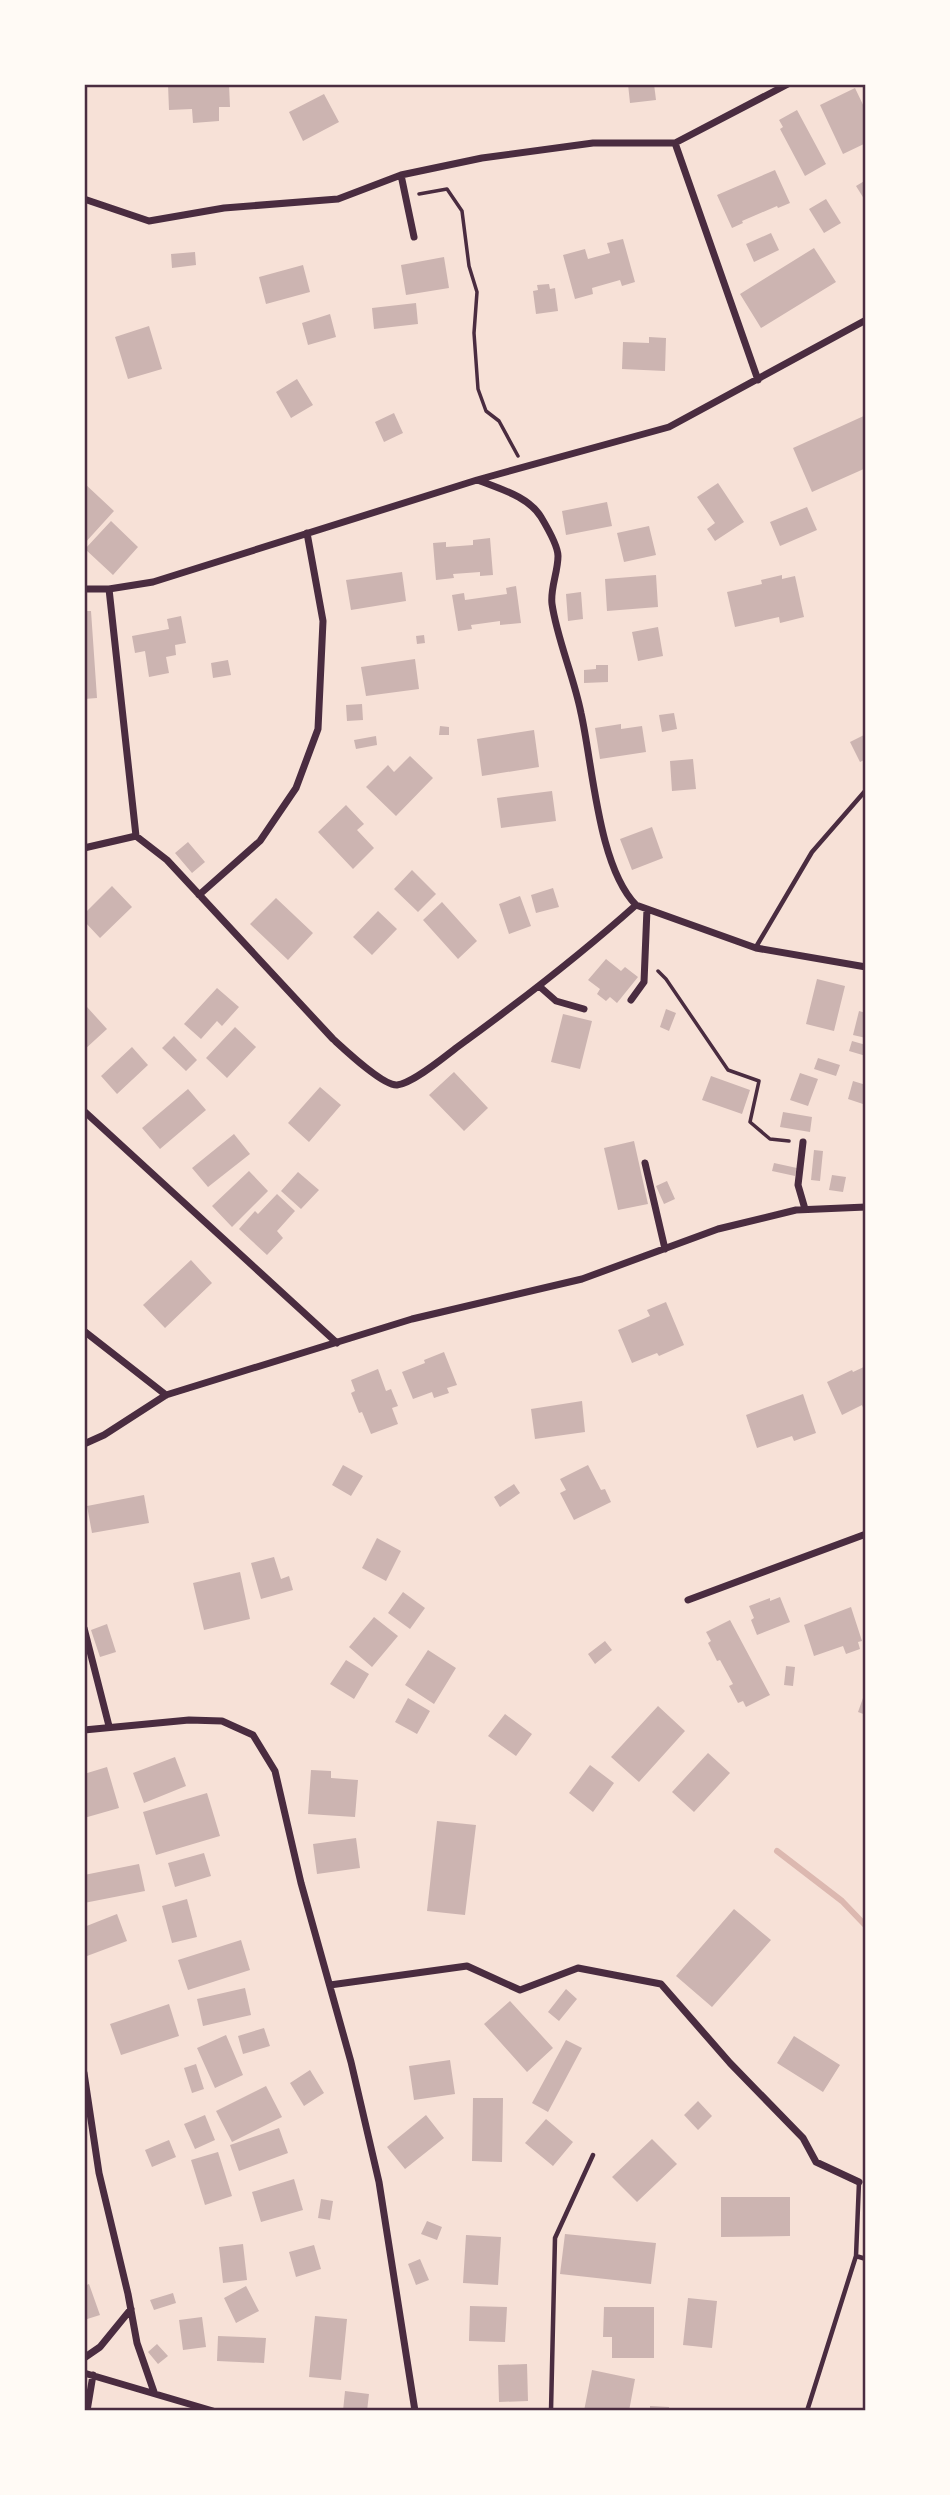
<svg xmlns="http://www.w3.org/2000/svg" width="950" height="2495" font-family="Figtree,sans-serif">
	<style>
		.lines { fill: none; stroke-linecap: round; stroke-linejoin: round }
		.stream { stroke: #dcb8b0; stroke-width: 6 }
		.building { fill: #ccb4b1 }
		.path { stroke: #4a2c40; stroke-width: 3.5 }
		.service { stroke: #4a2c40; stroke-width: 4.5 }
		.minor { stroke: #4a2c40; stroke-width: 7 }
		.neatline { fill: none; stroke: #4a2c40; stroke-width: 2.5 }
	</style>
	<rect width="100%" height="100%" fill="#f7e1d7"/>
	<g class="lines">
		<path class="stream" d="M777,1851L842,1901L866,1926"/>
	</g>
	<path class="building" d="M168,84H229L230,107H219V121L193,123L192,109L169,110Z
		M628,84H654L656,100L630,103Z
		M855,88L866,111V143L843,154L820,105Z
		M324,94L339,122L303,141L289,112Z
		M797,110L826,164L805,176L780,129L783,127L779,120Z
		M775,170L790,203L778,208L777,206L742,221L743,223L732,228L717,195Z
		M866,180V202L856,186Z
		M826,199L841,223L824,233L809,209Z
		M771,233L779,250L754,262L746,244Z
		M623,239L635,282L622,286L620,280L592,288L593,294L575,299L563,255L585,249L588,259L610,253L607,243Z
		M814,248L836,282L761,328L740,294Z
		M195,252L196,265L172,268L171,254Z
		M444,257L449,288L406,295L401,265Z
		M303,265L310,292L266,304L259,277Z
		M549,284L550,289L555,288L558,311L536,314L533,291L538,290L537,285Z
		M416,303L418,324L374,329L372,308Z
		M330,314L336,337L308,345L302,323Z
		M149,326L162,369L128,379L115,337Z
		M649,337L666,338L665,371L622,369L623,342L649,343Z
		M297,379L313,405L291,418L276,392Z
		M394,413L403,433L384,442L375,422Z
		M866,415V468L812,492L793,448Z
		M84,483L114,511L84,544Z
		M718,483L744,522L715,541L707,529L715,523L697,497Z
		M607,502L612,526L566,535L562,511Z
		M807,507L817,530L780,546L770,522Z
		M111,521L138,547L113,575L85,549Z
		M649,526L656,555L624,562L617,533Z
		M490,538L493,575L480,576V572L453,574L454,578L436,580L433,543L446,542V547L473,545V540Z
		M402,572L406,601L351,610L346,580Z
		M656,575L658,607L607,611L605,579Z
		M782,575V579L795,576L804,617L780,623L779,617L735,627L727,592L762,584L761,580Z
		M516,586L521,623L500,625V621L471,625L472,629L458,631L452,595L464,593L465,600L507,594L506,588Z
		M581,592L583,619L568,621L566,594Z
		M84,611H91L97,698L84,699Z
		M181,616L186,643L175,645L176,655L166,657L169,673L149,677L145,651L135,653L132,636L169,629L167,619Z
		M658,627L663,656L638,661L632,632Z
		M424,635L425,643L417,644L416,636Z
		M415,659L419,689L366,696L361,667Z
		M228,660L231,675L213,678L211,663Z
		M596,665H608V682L584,683V670L596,669Z
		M362,704L363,720L347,721L346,705Z
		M674,713L677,729L662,732L659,715Z
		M621,724V729L642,726L646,752L600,759L595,728Z
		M440,726L449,727V735H439Z
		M534,730L539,767L482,776L477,739Z
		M866,734V759L860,762L850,742Z
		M376,736L377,745L356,749L354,740Z
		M410,756L433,778L396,816L366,787L388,765L394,772Z
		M693,759L696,789L672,791L670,761Z
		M552,791L556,821L501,828L497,798Z
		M346,805L364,824L357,830L374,848L353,869L318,832Z
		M652,827L663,858L632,870L620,839Z
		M188,842L205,862L192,873L175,853Z
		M412,870L436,894L418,912L394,889Z
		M112,886L132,907L100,938L84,921V914Z
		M553,888L559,907L536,913L531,895Z
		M520,896L531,926L509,934L499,904Z
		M276,898L313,933L288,960L250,924Z
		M442,902L477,941L458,959L423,920Z
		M378,911L397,929L372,955L353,937Z
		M606,959L621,971L625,967L638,977L617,1003L610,997L606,1001L597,994L600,989L588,980Z
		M817,979L845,986L834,1031L806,1024Z
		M217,988L239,1007L222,1026L217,1021L201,1039L184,1024Z
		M87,1007L107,1029L84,1050V1010Z
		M666,1009L676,1013L669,1031L660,1027Z
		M859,1011L866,1013V1038L853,1035Z
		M563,1014L592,1021L580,1069L551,1062Z
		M235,1027L256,1047L227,1078L206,1058Z
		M174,1036L197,1060L186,1071L162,1048Z
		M852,1041L866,1045V1056L849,1051Z
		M132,1047L148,1065L117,1094L101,1076Z
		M818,1058L840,1065L836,1076L814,1069Z
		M454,1072L488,1108L464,1131L429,1095Z
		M800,1073L818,1079L808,1106L790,1100Z
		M711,1076L750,1090L742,1114L702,1100Z
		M853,1081L866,1085V1105L848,1099Z
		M320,1087L341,1105L309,1142L288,1123Z
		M188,1089L206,1110L160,1149L142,1128Z
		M783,1112L812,1117L810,1132L780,1127Z
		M234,1134L250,1154L208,1187L192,1168Z
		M634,1141L648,1204L618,1210L604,1148Z
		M814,1150L823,1151L820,1181L811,1180Z
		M774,1163L797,1168L795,1176L772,1171Z
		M249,1171L268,1191L232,1227L212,1206Z
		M298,1172L319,1190L301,1209L281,1191Z
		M832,1175L846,1177L843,1192L829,1190Z
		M667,1181L675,1199L664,1204L656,1186Z
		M277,1194L295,1211L277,1231L283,1238L267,1255L239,1229L255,1211L258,1214Z
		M191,1260L212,1283L165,1328L143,1305Z
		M666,1302L684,1345L659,1356L657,1353L632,1363L618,1330L650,1316L647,1310Z
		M444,1352L457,1385L447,1388L449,1393L434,1398L432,1392L413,1399L402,1372L425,1363L424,1360Z
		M866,1366V1408L864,1410L862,1405L842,1415L827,1382L852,1370L853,1372Z
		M378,1369L386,1391L391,1389L398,1406L392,1408L398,1424L371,1434L362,1412L359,1413L351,1393L355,1391L351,1380Z
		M803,1394L816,1433L794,1441L792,1436L757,1448L746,1415Z
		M582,1401L585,1432L535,1439L531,1409Z
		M343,1465L363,1476L351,1496L332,1485Z
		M588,1465L601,1490L605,1489L611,1502L574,1520L560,1493L566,1490L560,1479Z
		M514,1484L520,1493L500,1507L494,1497Z
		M144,1495L149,1523L92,1533L87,1506Z
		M377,1538L401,1551L386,1581L362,1568Z
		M274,1557L281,1579L289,1576L293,1590L261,1599L251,1563Z
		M240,1572L250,1619L204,1630L193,1583Z
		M403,1592L425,1608L410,1629L388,1613Z
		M780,1597L790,1622L757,1635L751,1620L754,1618L749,1606L770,1598V1601Z
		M851,1607L862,1641L858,1642L860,1649L846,1654L843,1646L814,1656L804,1625Z
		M374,1617L398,1636L372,1667L349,1647Z
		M730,1620L770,1695L746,1707L743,1701L738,1703L729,1686L733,1684L720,1660L717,1661L708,1643L711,1641L706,1632Z
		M107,1624L116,1652L100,1657L91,1630Z
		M605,1641L612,1650L595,1664L588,1654Z
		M428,1650L456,1668L434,1704L405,1685Z
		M346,1660L369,1674L354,1699L330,1684Z
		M786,1666L795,1667L793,1686L784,1685Z
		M408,1698L430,1711L417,1734L395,1722Z
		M863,1698L866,1699V1715L858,1712Z
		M658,1706L685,1731L639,1782L611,1757Z
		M505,1714L532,1734L516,1756L488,1736Z
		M708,1753L730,1773L694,1812L672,1792Z
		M175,1757L186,1786L144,1803L133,1773Z
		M590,1765L614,1783L593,1812L569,1793Z
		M107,1767L119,1808L84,1818V1774Z
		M311,1770L331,1771V1778L358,1780L355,1817L308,1814Z
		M207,1793L220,1836L156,1855L143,1812Z
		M437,1821L476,1825L465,1915L427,1911Z
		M356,1838L360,1868L317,1874L313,1844Z
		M204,1853L211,1876L175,1887L168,1863Z
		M139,1864L145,1891L84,1903V1875Z
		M187,1899L197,1937L172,1943L162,1906Z
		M734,1909L771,1940L712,2007L676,1976Z
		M117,1914L127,1941L87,1956L84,1948V1927Z
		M241,1940L250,1970L188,1990L178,1960Z
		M245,1988L251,2015L203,2026L197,1999Z
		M566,1989L577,1999L559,2021L548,2012Z
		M510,2001L553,2048L527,2072L484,2024Z
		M169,2004L179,2036L121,2055L110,2024Z
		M264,2028L270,2046L243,2054L238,2036Z
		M226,2035L243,2075L215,2088L197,2048Z
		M794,2036L840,2065L823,2092L777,2063Z
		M566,2040L582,2048L548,2112L532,2103Z
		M450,2060L455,2094L414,2100L409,2066Z
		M196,2064L204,2089L192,2093L184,2068Z
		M310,2070L324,2093L304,2106L290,2083Z
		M266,2086L282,2117L232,2142L216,2111Z
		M473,2098H503L502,2162L472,2161Z
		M698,2101L712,2116L698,2130L684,2115Z
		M205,2115L215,2140L195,2149L184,2124Z
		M426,2115L444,2138L405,2169L387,2147Z
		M546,2119L573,2142L553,2166L525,2143Z
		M279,2128L288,2153L239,2171L230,2145Z
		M652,2139L677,2164L637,2202L612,2177Z
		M169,2140L176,2157L152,2167L145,2150Z
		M218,2152L232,2196L205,2205L191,2160Z
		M294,2179L303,2210L261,2222L252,2192Z
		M721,2197H790V2236L721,2237Z
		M321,2199L333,2201L330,2220L318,2218Z
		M427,2221L442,2227L437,2240L421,2234Z
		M565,2234L656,2243L651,2284L560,2274Z
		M466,2235L501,2237L498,2285L463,2283Z
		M243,2244L247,2280L223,2283L219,2247Z
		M314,2245L321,2269L296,2277L289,2252Z
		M420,2259L429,2280L416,2285L408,2264Z
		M89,2284L100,2315L84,2320V2286Z
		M246,2286L259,2311L236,2323L224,2298Z
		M173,2293L176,2303L154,2310L150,2300Z
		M688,2298L717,2301L712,2348L683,2345Z
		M470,2306L507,2307L505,2342L469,2341Z
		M604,2307H654V2358H612V2337H603Z
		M315,2316L347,2319L341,2380L309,2377Z
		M202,2317L206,2347L183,2350L179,2320Z
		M218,2336L266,2338L264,2363L217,2361Z
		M157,2344L168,2356L158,2364L148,2352Z
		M527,2364L528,2401L499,2402L498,2365Z
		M592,2370L635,2379L629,2411H584Z
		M345,2391L369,2394L367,2411H343Z
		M650,2406L669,2407V2411H650Z"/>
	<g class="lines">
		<path class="path" d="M419,194L447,189L462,211L469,266L477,292L474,333L478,389L486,411L499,421L518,456
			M658,971L666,979L728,1070L759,1081L750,1122L770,1139L789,1141"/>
		<path class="service" d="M756,947L812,852L866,790
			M856,2256L866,2259
			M551,2411L555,2238L593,2155
			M807,2411L856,2256L859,2182"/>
		<path class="minor" d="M675,143L758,380
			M401,175L414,237
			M84,199L149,221L224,208L338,199L401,175L482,158L593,143H675L788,84
			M478,480C500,489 528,496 541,517C547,527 558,546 558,556C558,572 550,589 552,604C557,639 574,677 581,713C593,766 598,866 636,905L756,948L866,967
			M84,589H109L153,582L477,480L669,427L866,320
			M109,589L136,836L167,860L333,1039C344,1049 383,1086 397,1085C413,1083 443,1058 456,1048C518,1003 579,956 636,905
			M84,848L136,836
			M199,895L260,841L296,788L318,729L323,621L307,533
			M539,986L556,1001L584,1009
			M631,1000L644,982L647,909
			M84,1111L337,1343
			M803,1142L798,1185L805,1209
			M645,1163L665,1249
			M84,1331L166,1395
			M84,1444L104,1435L166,1395L412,1319L582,1279L718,1229L796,1210L866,1207
			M688,1600L866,1534
			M84,1628L109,1726
			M84,1730L189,1720L222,1721L253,1735L275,1771L301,1883L351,2062L379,2182L415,2411
			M330,1985L467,1966L520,1990L578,1968L661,1984L730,2063L803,2138L816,2162L859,2182
			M84,2073L99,2173L128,2294L137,2343L154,2392
			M84,2358L100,2347L131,2309
			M84,2373L213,2411
			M87,2411L93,2375"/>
	</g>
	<rect width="950" height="2495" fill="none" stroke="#fffaf5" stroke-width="172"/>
	<rect x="86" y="86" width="778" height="2323" class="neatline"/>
</svg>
